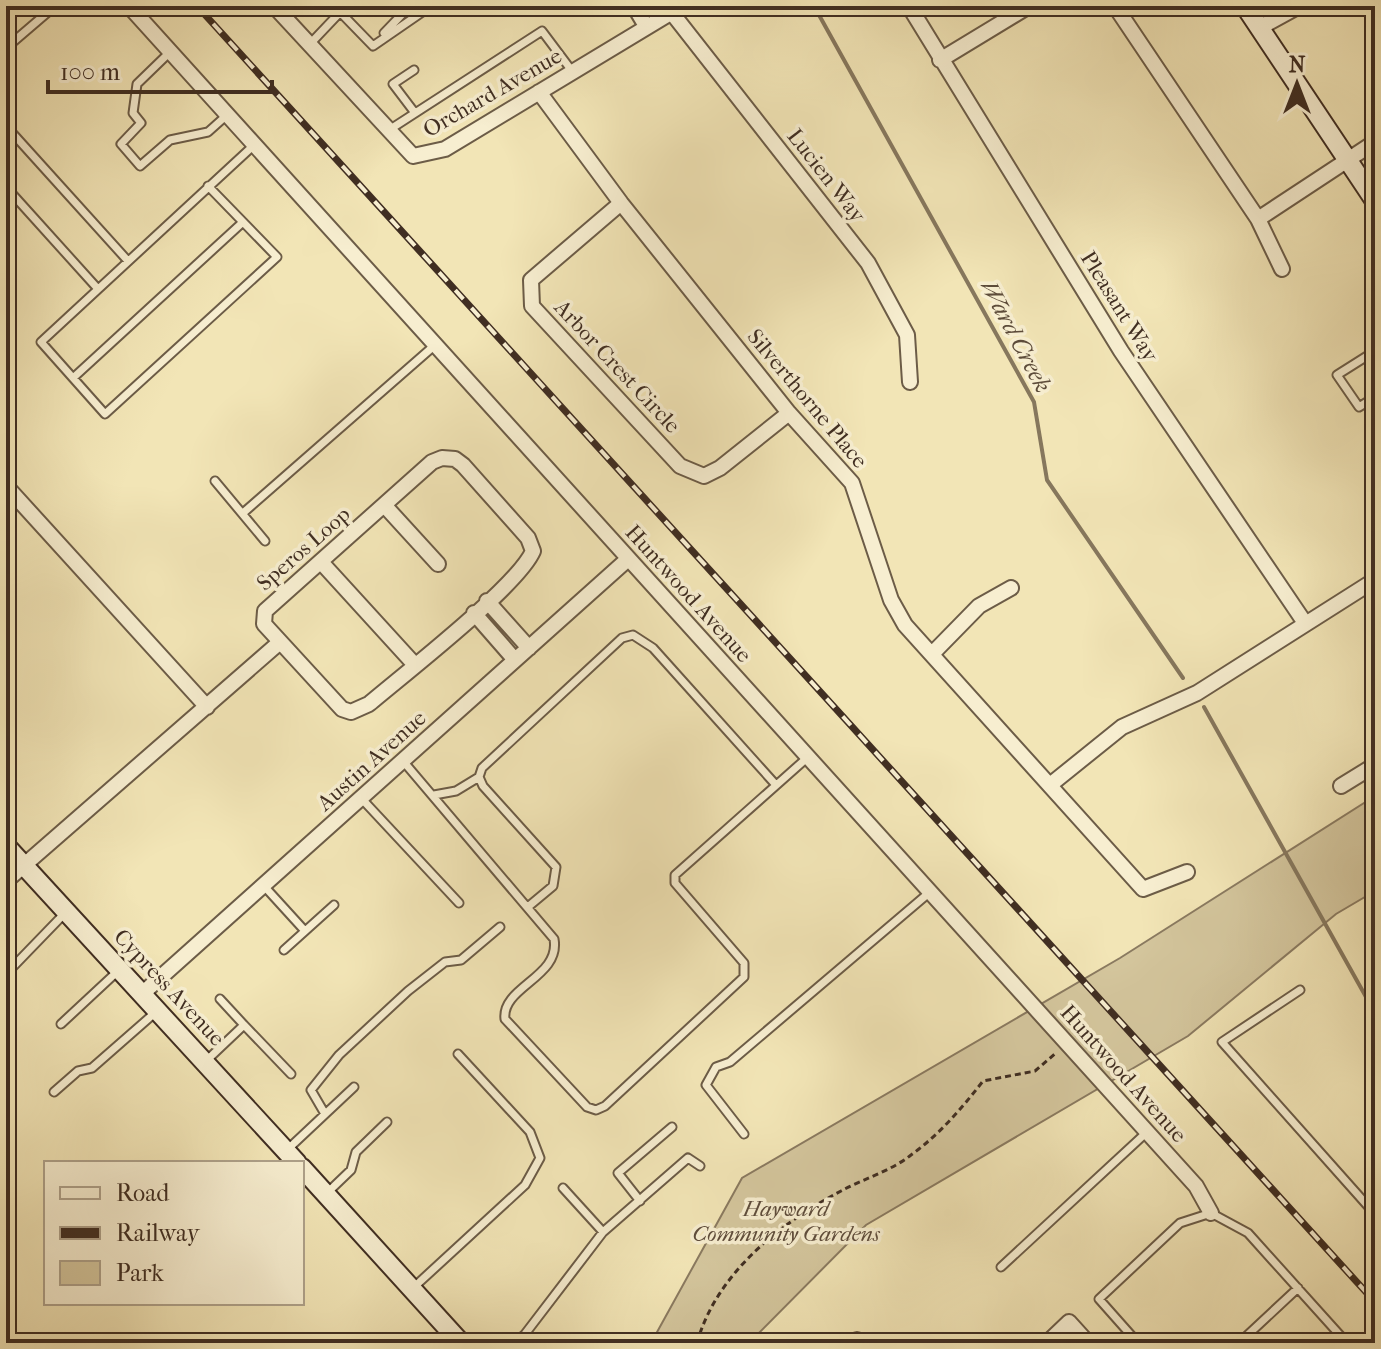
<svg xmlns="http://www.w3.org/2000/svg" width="1381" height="1349" font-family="'IM FELL French Canon',serif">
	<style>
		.green { fill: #d4c69d; stroke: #8a7a60; stroke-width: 2 }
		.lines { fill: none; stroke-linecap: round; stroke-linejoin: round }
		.stream { stroke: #86775d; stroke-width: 4 }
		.lane-casing { stroke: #6c5c47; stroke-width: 11 }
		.street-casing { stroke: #6c5c47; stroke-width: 18 }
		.secondary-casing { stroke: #402e22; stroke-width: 22 }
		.path { stroke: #402e22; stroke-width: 3; stroke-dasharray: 6 4; stroke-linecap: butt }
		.lane { stroke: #f7eed0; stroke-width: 7 }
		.street { stroke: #f7eed0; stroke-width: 14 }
		.secondary { stroke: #f7eed0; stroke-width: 18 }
		.rail-casing { stroke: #402e22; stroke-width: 7 }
		.rail { stroke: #f7eed0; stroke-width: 4; stroke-dasharray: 12; stroke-linecap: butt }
		.labels { text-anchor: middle; stroke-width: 7; stroke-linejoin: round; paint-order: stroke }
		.street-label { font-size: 22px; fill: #402e22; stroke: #f7eed0 }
		.park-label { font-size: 22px; font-style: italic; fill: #5e4c3b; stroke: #f7eed0 }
		.water-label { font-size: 24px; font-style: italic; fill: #5d4c3a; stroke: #f7eed0 }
	</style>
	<rect width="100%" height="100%" fill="#f2e5b6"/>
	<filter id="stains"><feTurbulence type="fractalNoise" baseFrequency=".0025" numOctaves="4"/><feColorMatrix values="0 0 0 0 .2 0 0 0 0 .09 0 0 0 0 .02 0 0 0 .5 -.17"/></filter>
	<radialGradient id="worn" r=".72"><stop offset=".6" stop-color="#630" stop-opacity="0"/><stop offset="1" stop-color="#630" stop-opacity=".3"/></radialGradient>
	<path class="green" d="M1375,796V891L1336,914L1188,1036L866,1225L749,1343H651L742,1178L1120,958Z"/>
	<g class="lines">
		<path class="stream" d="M814,6L1034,402L1047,480L1183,678
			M1204,707L1375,1013"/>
		<defs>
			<path id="lane" d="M340,12L373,46L431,6
				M384,33L410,6
				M309,45L346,6
				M6,48L55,6
				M170,52L137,84L133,113L141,123L121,144L140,166L170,140L208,132L227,115
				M414,70L393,84L415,113
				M6,126L128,261
				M389,130L542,31L572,71
				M208,186L277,257L105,414L41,342L254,145
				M6,187L98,289
				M1375,351L1337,375L1359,407L1375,397
				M73,378L243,222
				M215,481L265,541
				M243,513L435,345
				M403,761L554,939C561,977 501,987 505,1019L587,1107L596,1110L605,1106L744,977V963L675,883V875L808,757
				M479,777L483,786L556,867L553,886L529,906
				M434,795L456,791L479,777L482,768L622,638L633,635L653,648L776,785
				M361,798L459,903
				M264,886L305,931
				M284,950L334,905
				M6,974L65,913
				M1300,990L1222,1042L1375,1214
				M61,1024L119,970
				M244,1025L291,1074
				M206,1061L244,1025L220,999
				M54,1092L78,1071L92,1068L157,1011
				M325,1114L311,1090L339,1055L408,991L445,962L461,960L500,927
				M744,1134L706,1085L716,1067L730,1062L930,892
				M288,1149L354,1087
				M327,1193L351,1170L356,1152L387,1122
				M640,1201L618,1173L672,1127
				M603,1232L688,1158L700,1166
				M1001,1267L1147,1132
				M413,1288L525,1185L540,1158L530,1132L458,1054
				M515,1343L525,1334L603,1232L563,1188
				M1138,1343L1099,1299L1180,1223L1211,1213L1248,1233L1347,1343
				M1239,1343L1298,1288"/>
			<path id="street" d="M129,6L1196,1186L1211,1213
				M274,6L413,156L445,149L682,6
				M634,6L646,26
				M909,6L1121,351L1305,623
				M1115,6L1258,219L1282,269
				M672,13L868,263L907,335L910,382
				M1259,28L1299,6
				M940,60L1029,6
				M539,92L621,203L789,413L852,483L891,600L905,625L1143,889L1187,872
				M621,203L531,280L532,306L680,466L704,476L720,468L789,413
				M1258,219L1375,142
				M442,458L455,459L463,465L528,538L533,551C518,586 403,675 369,704L351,712L342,709L264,624L265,611L432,462Z
				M6,486L207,707
				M385,506L438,564
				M321,562L415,665
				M487,601L529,648
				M474,613L515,660
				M932,654L979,606L1011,588
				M1050,785L1122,727L1197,693L1375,580
				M1341,786L1375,765
				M6,881L280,642
				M143,993L628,559
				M854,1343L857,1340L860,1343
				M1047,1343L1069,1322L1088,1343"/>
			<path id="secondary" d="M1245,6L1375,201
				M6,846L297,1163
				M302,1168L461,1343"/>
		</defs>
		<use href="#lane" class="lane-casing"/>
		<use href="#street" class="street-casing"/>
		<use href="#secondary" class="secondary-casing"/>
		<path class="path" d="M697,1343C716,1274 780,1223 841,1191C863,1179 891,1171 911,1155C940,1134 962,1108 983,1081L1035,1071L1057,1052"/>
		<use href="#lane" class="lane"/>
		<use href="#street" class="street"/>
		<use href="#secondary" class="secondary"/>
		<defs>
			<path id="rail" d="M197,6L1375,1302"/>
		</defs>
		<use href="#rail" class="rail-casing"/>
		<use href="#rail" class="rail"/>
	</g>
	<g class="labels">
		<g class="street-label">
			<text transform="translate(492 92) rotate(-30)" y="8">Orchard Avenue</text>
			<text transform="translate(827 175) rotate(52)" y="8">Lucien Way</text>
			<text transform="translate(1120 306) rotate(58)" y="8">Pleasant Way</text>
			<text transform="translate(618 366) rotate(47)" y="8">Arbor Crest Circle</text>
			<text transform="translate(808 398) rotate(50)" y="8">Silverthorne Place</text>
			<text transform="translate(303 548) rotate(-41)" y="8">Speros Loop</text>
			<text transform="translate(689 593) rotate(48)" y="8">Huntwood Avenue</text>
			<text transform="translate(371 760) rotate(-42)" y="8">Austin Avenue</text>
			<text transform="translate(170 987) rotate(47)" y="8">Cypress Avenue</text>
			<text transform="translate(1124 1073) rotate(48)" y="8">Huntwood Avenue</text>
		</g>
		<g class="park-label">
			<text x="786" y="1216">Hayward<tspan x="786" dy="25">Community Gardens</tspan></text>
		</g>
		<g class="water-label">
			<text transform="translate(1016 336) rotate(62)" y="8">Ward Creek</text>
		</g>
	</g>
	<rect width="1381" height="1349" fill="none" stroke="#f2e5b6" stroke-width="32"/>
	<rect x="8" y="8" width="1365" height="1333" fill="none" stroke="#402e22" stroke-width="4"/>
	<rect x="16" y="16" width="1349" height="1317" fill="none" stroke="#402e22" stroke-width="2"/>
	<rect x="44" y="1161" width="260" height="144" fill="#f7eed0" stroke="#aea18a" stroke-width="2"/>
	<rect x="60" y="1187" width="40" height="12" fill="#f7eed0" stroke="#aea18a" stroke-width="2"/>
	<text x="116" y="1201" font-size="24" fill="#402e22">Road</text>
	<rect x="60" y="1227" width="40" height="12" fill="#402e22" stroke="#aea18a" stroke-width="2"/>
	<text x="116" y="1241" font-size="24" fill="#402e22">Railway</text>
	<rect x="60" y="1261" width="40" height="24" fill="#d4c69d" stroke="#aea18a" stroke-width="2"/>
	<text x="116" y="1281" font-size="24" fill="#402e22">Park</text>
	<g transform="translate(1297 84)" stroke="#f7eed0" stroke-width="6" paint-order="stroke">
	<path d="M0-6L14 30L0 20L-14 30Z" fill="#402e22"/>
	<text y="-12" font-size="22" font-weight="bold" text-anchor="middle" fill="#402e22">N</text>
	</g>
	<path d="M48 80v12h224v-12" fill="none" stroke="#402e22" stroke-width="4"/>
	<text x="60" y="80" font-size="24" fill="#402e22" stroke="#f7eed0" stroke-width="6" paint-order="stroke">100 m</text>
	<rect width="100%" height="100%" filter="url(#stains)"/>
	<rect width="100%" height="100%" fill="url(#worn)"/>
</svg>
